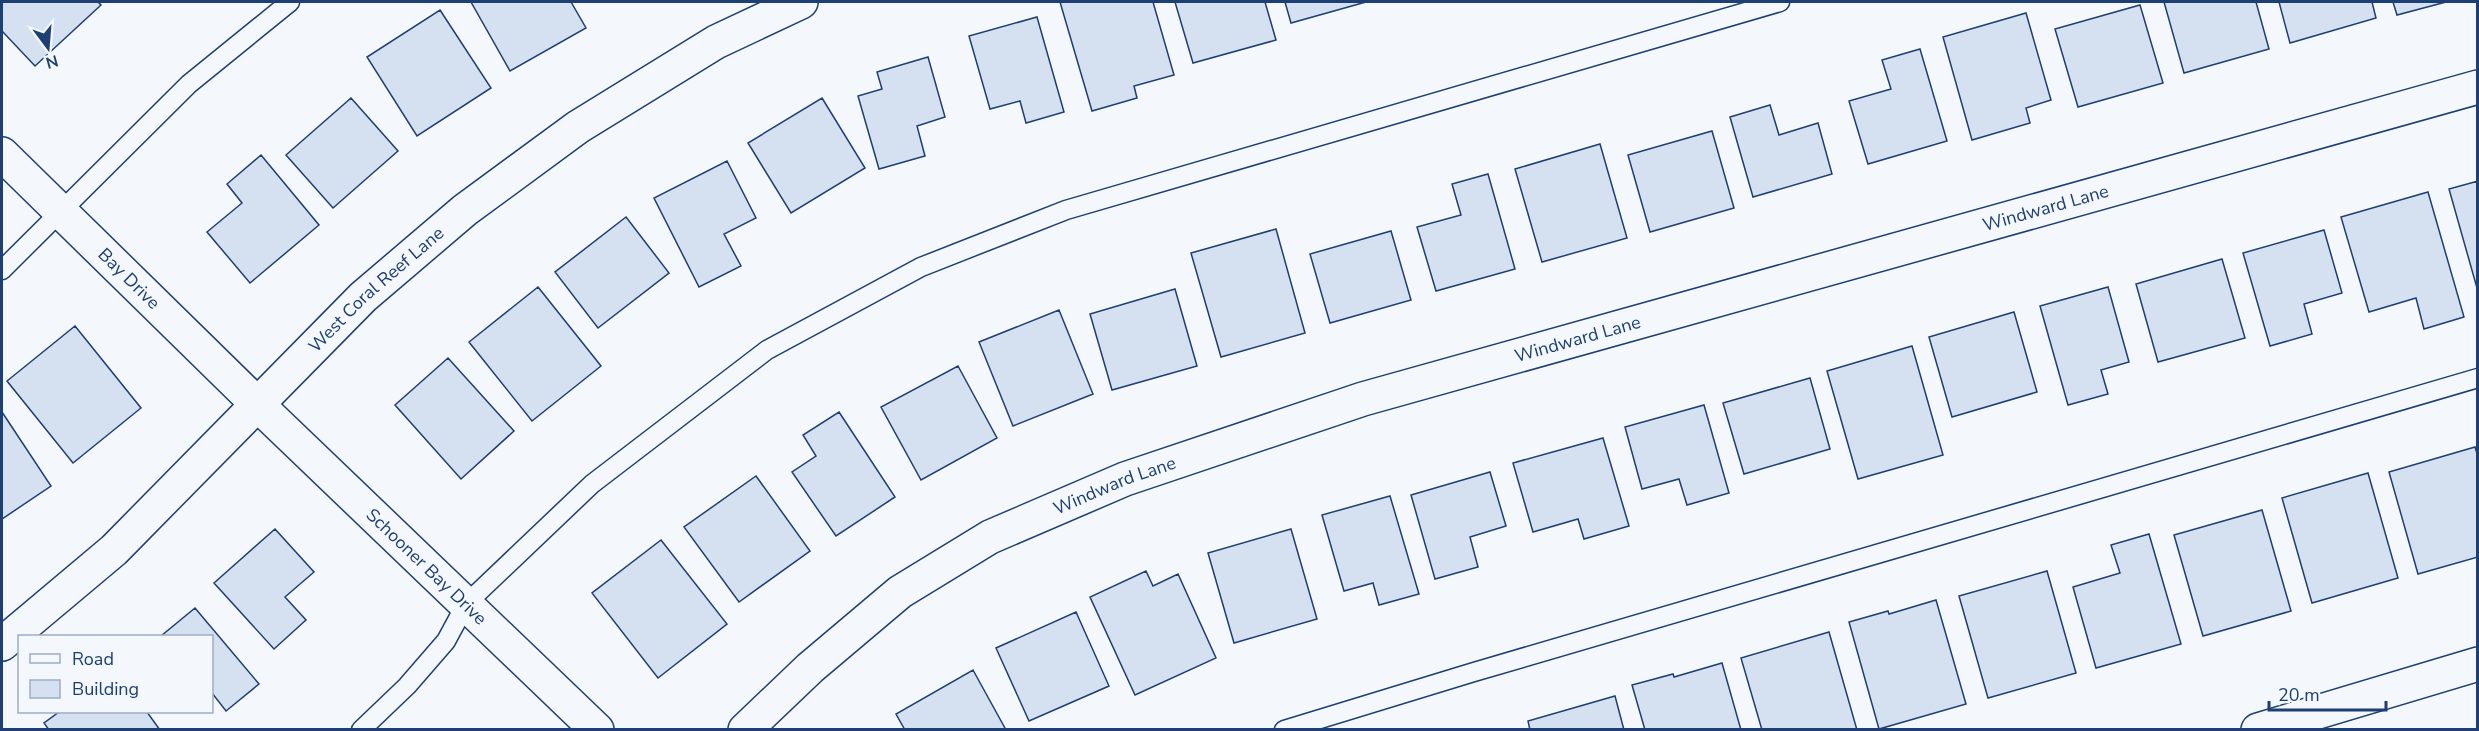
<svg xmlns="http://www.w3.org/2000/svg" width="2479" height="731" font-family="'Nunito Sans',sans-serif">
	<style>
		.building { fill: #d5e0f0; stroke: #1d3f73; stroke-width: 1.5 }
		.lines { fill: none; stroke-linecap: round; stroke-linejoin: round }
		.service-casing { stroke: #1d3f73; stroke-width: 21 }
		.minor-casing { stroke: #1d3f73; stroke-width: 36 }
		.service { stroke: #f4f7fb; stroke-width: 18 }
		.minor { stroke: #f4f7fb; stroke-width: 33 }
		.labels { text-anchor: middle; stroke-width: 4.5; stroke-linejoin: round; paint-order: stroke }
		.street-label { font-size: 18px; fill: #1d3f73; stroke: #f4f7fb }
	</style>
	<rect width="100%" height="100%" fill="#f4f7fb"/>
	<path class="building" d="M2,2H98L101,5L35,66L2,31Z
		M471,2H571L586,28L510,71Z
		M1060,2H1153L1174,75L1134,86L1137,98L1092,111Z
		M1175,2H1265L1276,40L1193,63Z
		M1285,2H1366L1291,23Z
		M2164,2H2256L2269,49L2184,73Z
		M2279,2H2372L2376,18L2290,43Z
		M2393,2H2446L2397,15Z
		M2140,5L2163,83L2078,107L2055,29Z
		M440,10L491,88L417,136L367,57Z
		M2026,13L2051,100L2026,108L2030,123L1972,140L1943,37Z
		M1037,17L1064,112L1026,123L1020,101L990,109L969,36Z
		M1920,49L1947,141L1868,164L1849,101L1891,89L1882,60Z
		M928,57L945,117L917,126L925,156L879,169L858,96L882,89L877,72Z
		M351,98L398,151L333,208L286,155Z
		M822,98L865,168L791,213L748,143Z
		M1770,105L1779,135L1818,123L1832,174L1753,197L1730,117Z
		M1712,131L1734,208L1650,232L1628,155Z
		M1600,144L1627,238L1542,262L1515,169Z
		M261,155L319,225L250,283L207,232L242,203L227,184Z
		M727,161L756,218L724,234L741,266L699,287L654,198Z
		M1488,174L1515,269L1436,291L1417,227L1461,215L1452,184Z
		M2478,181V288H2477L2449,189Z
		M2428,192L2464,317L2424,329L2416,298L2369,312L2341,217Z
		M626,217L669,273L598,328L555,272Z
		M1276,229L1305,333L1221,357L1191,253Z
		M2324,230L2342,293L2304,304L2312,334L2270,346L2243,253Z
		M1391,231L1411,300L1330,323L1310,254Z
		M2222,259L2245,338L2158,362L2136,284Z
		M538,287L601,366L532,421L469,342Z
		M2108,287L2129,362L2101,370L2108,394L2068,405L2040,306Z
		M1175,289L1197,366L1112,390L1090,314Z
		M1059,310L1093,394L1013,426L979,342Z
		M2014,312L2037,392L1952,417L1929,337Z
		M75,326L141,408L73,463L7,381Z
		M1912,346L1943,455L1858,479L1827,371Z
		M448,358L514,431L461,479L395,405Z
		M958,366L997,438L921,480L881,407Z
		M1810,378L1830,449L1744,474L1723,403Z
		M1704,405L1729,493L1687,505L1679,479L1642,489L1625,427Z
		M2,412L51,486L2,519Z
		M839,412L895,497L836,536L792,472L816,456L803,435Z
		M1603,438L1629,526L1584,539L1578,519L1533,532L1513,463Z
		M2475,447L2478,457V557L2418,574L2389,472Z
		M1490,472L1506,526L1470,537L1478,567L1435,579L1411,495Z
		M2368,473L2398,578L2312,603L2282,498Z
		M756,476L810,551L739,602L684,527Z
		M1390,496L1419,594L1379,605L1373,583L1344,591L1322,515Z
		M2262,510L2291,611L2203,636L2174,535Z
		M275,529L314,572L285,597L306,620L274,649L214,583Z
		M1291,529L1317,619L1234,643L1208,553Z
		M2149,534L2181,644L2096,668L2073,587L2120,573L2111,545Z
		M661,540L727,624L658,678L592,593Z
		M1146,571L1153,586L1178,574L1216,658L1135,695L1090,597Z
		M2047,571L2076,673L1988,698L1959,596Z
		M1936,600L1966,704L1879,729L1849,622L1888,611L1889,614Z
		M195,608L259,684L226,711L212,693V636H161Z
		M1076,612L1109,686L1029,721L996,648Z
		M1829,632L1857,730H1762L1741,658Z
		M1722,663L1741,730H1645L1632,685L1673,674L1674,677Z
		M973,670L1006,730H905L896,714Z
		M1615,696L1624,730H1530L1528,721Z
		M59,712H147L160,730H49L44,723Z"/>
	<g class="lines">
		<defs>
			<path id="service" d="M2,270L189,84L290,2
				M361,730L407,686L446,641L466,604L592,484L767,350L921,267L1066,210L1780,2
				M1284,730L1474,672L2478,378"/>
			<g id="minor">
				<path id="s1" d="M2,154L257,404L597,730"/>
				<path id="s2" d="M2,644L114,550L363,297L465,210L578,127L716,42L801,2"/>
				<path id="s3" d="M745,730L810,668L900,592L990,537L1125,479L1363,399L2478,87"/>
				<path d="M2258,730L2478,664"/>
			</g>
		</defs>
		<use href="#service" class="service-casing"/>
		<use href="#minor" class="minor-casing"/>
		<use href="#service" class="service"/>
		<use href="#minor" class="minor"/>
	</g>
	<g class="labels">
		<g class="street-label">
			<text dy="6" stroke="none"><textPath href="#s3" startOffset="1420">Windward Lane</textPath></text>
			<text dy="6" stroke="none"><textPath href="#s1" startOffset="178">Bay Drive</textPath></text>
			<text dy="6" stroke="none"><textPath href="#s2" startOffset="516">West Coral Reef Lane</textPath></text>
			<text dy="6" stroke="none"><textPath href="#s3" startOffset="934">Windward Lane</textPath></text>
			<text dy="6" stroke="none"><textPath href="#s3" startOffset="448">Windward Lane</textPath></text>
			<text dy="6" stroke="none"><textPath href="#s1" startOffset="592">Schooner Bay Drive</textPath></text>
		</g>
	</g>
	<rect width="2479" height="731" fill="none" stroke="#1d3f73" stroke-width="6"/>
	<rect x="18" y="635" width="195" height="78" fill="#f4f7fb" stroke="#9eadc5" stroke-width="1.5"/>
	<rect x="30" y="654" width="30" height="9" fill="#f4f7fb" stroke="#9eadc5" stroke-width="1.5"/>
	<text x="72" y="665" font-size="18" fill="#1d3f73">Road</text>
	<rect x="30" y="680" width="30" height="18" fill="#d5e0f0" stroke="#9eadc5" stroke-width="1.5"/>
	<text x="72" y="695" font-size="18" fill="#1d3f73">Building</text>
	<g transform="translate(48 48) rotate(164)" stroke="#f4f7fb" stroke-width="4.5" paint-order="stroke">
	<path d="M0-4.5L10 22L0 15L-10 22Z" fill="#1d3f73"/>
	<text y="-9" font-size="16" font-weight="bold" text-anchor="middle" fill="#1d3f73">N</text>
	</g>
	<path d="M2269 701v9h117v-9" fill="none" stroke="#1d3f73" stroke-width="3"/>
	<text x="2278" y="701" font-size="18" fill="#1d3f73" stroke="#f4f7fb" stroke-width="4.5" paint-order="stroke">20 m</text>
</svg>
